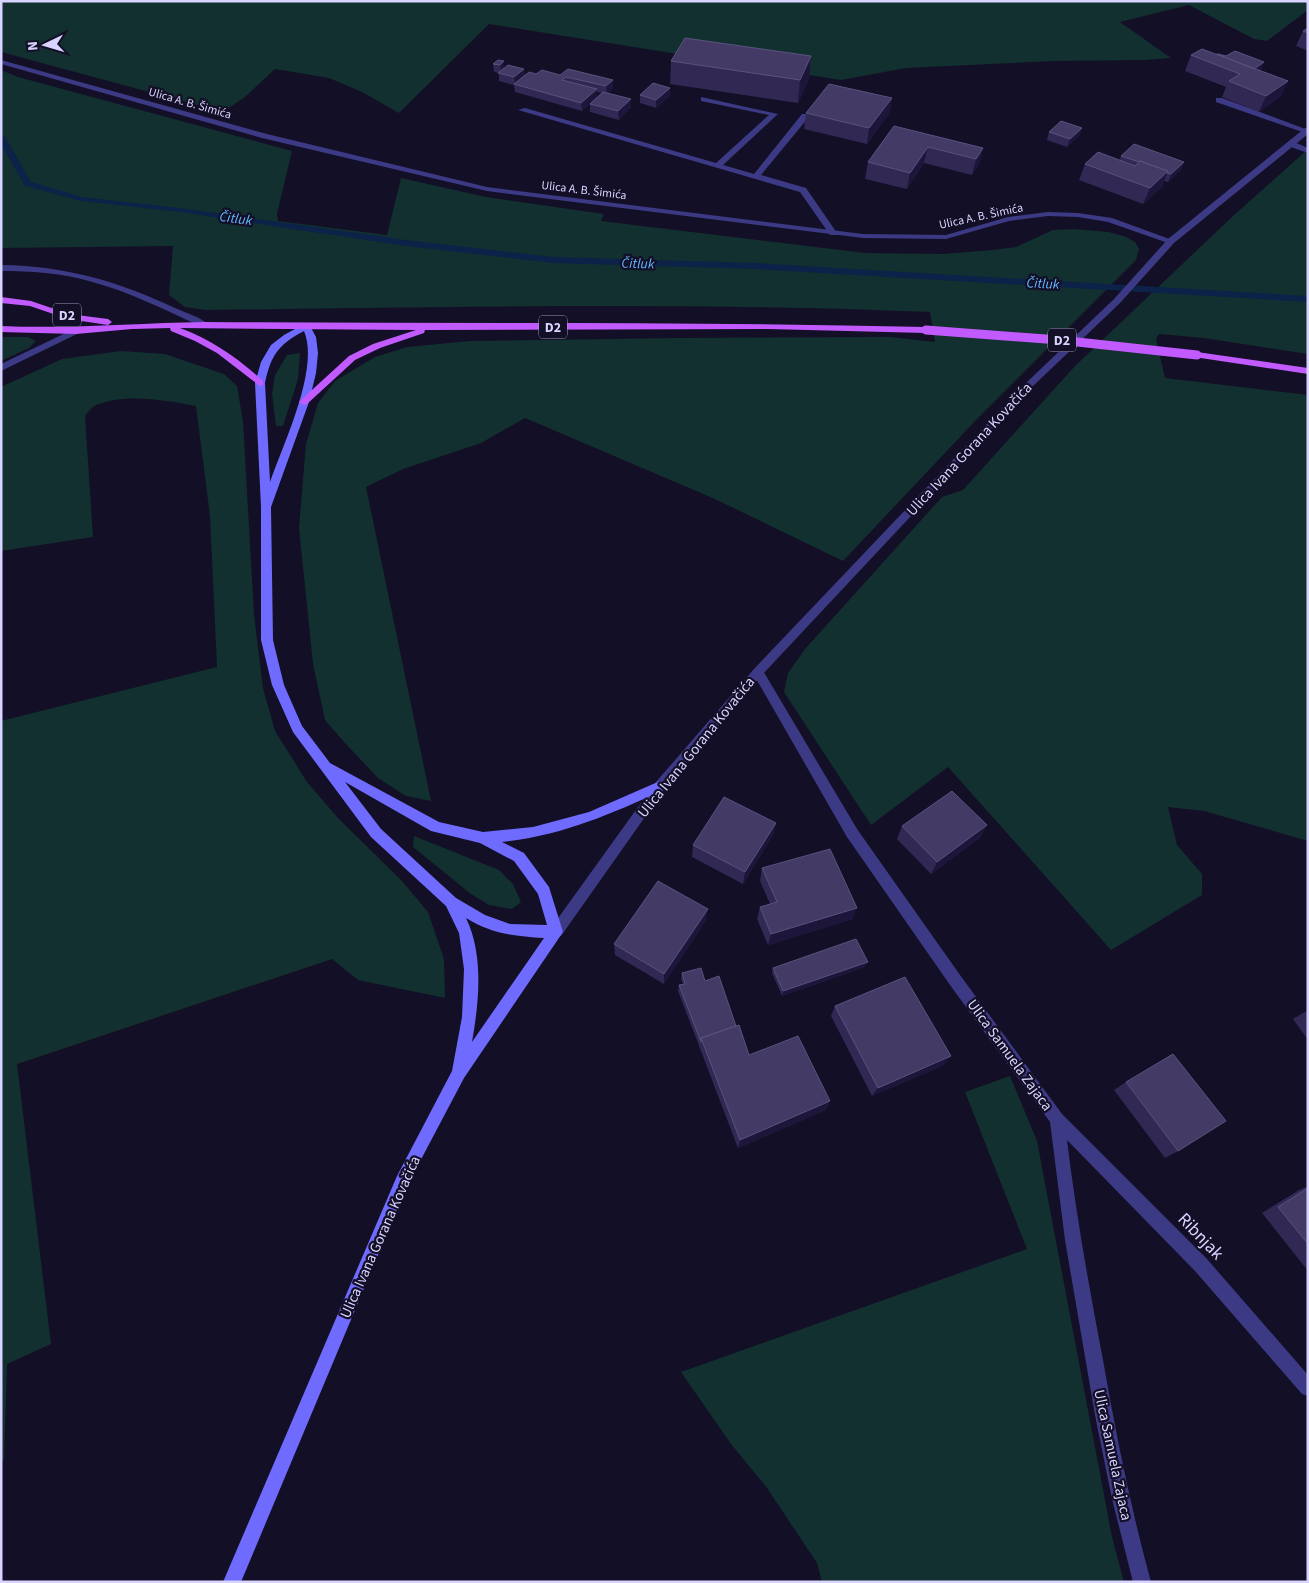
<svg xmlns="http://www.w3.org/2000/svg" width="1309" height="1583" font-family="'Source Sans 3',sans-serif">
	<style>
		.green { fill: #12302f }
		.lines { fill: none; stroke-linecap: round; stroke-linejoin: round }
		.stream { fill: #0c2248; fill-rule: evenodd }
		.service { fill: #3d3a85; fill-rule: evenodd }
		.minor { fill: #3d3a85; fill-rule: evenodd }
		.tertiary { fill: #3d3a85; fill-rule: evenodd }
		.secondary { fill: #6f6bff; fill-rule: evenodd }
		.primary { fill: #c25bff; fill-rule: evenodd }
		.primary-bridge { stroke: #c25bff; stroke-width: 9 }
		.wall { fill: #312854; fill-rule: evenodd }
		.shaded-wall { fill: #1d163a }
		.building { fill: #433a66; stroke: #5a527e }
		.labels { text-anchor: middle; stroke-width: 4.5; stroke-linejoin: round; paint-order: stroke }
		.far-street-label { font-size: 12px; fill: #d9d4ff; stroke: #130f26 }
		.far-water-label { font-size: 14px; font-style: italic; fill: #62b6ff; stroke: #130f26 }
		.shield { fill: #130f26; stroke: #9e99be; stroke-width: 1 }
		.shield-label { font-size: 14px; font-weight: bold; fill: #d9d4ff }
		.street-label { font-size: 15px; fill: #d9d4ff; stroke: #130f26 }
		.near-street-label { font-size: 18px; fill: #d9d4ff; stroke: #130f26 }
	</style>
	<rect width="100%" height="100%" fill="#130f26"/>
	<path class="green" d="M1,1H1308V10L1267,41L1254,39L1189,5L1120,22L1171,58L1145,60L1055,61L906,68L841,80L489,24L399,113L362,92L329,78L275,69L245,97L223,112L1,52Z
		M1,70L18,77L292,151L277,214L278,221L387,235L401,178L486,197L604,214L601,221L865,253L943,254L993,250L1016,247L1053,230L1074,229L1109,232L1126,237L1135,242L1139,249L1136,260L977,419L843,561L715,499L525,418L481,443L403,469L366,487L431,801L406,796L378,778L344,742L325,720L313,664L299,528L306,444L318,403L335,381L375,357L407,347L470,341L676,338L890,337L935,342L930,312C688,302 447,307 206,310L185,307L169,295L173,246L1,248Z
		M1308,149V354L1204,338L1159,334L1156,339L1165,378L1308,395V841L1204,811L1168,807L1177,845L1202,874V895L1111,950L948,767L871,825L784,692L788,673L805,649L942,497L963,490L1075,366L1233,216Z
		M1,337H28L36,341L29,348L1,361Z
		M121,351L165,354L224,374L237,386L243,421L254,615L263,688L275,731L307,782L338,818L402,881L428,912L444,959L445,998L358,980L332,959L17,1064L51,1344L7,1364L4,1460L1,1462V721L217,667L210,516L196,406C165,400 126,393 96,405C92,407 88,412 85,416L93,537L1,551V387L62,359Z
		M300,353L298,379L283,426H276L272,394L275,375L287,355Z
		M414,836L499,870L513,884L521,902L512,909L489,905L471,894L413,847Z
		M1010,1076L1037,1141L1112,1537L1124,1582H822L817,1563L767,1488L731,1444L681,1372L1027,1249L965,1092Z"/>
	<g class="lines">
		<path class="stream" d="M1,135L5,137L31,182L82,197L180,208L406,240L553,257L755,263L1308,296V302L755,269L553,263L406,246L180,212L81,201L25,186L1,144Z"/>
		<path class="service" d="M701,97L778,114L723,165L754,174L802,114H808V118L761,175L806,188L837,233L836,235H830L800,192L518,110L525,108L716,163L769,115L701,101Z
			M1216,98H1222L1308,130V134L1216,102Z
			M1288,142H1294L1308,148V153L1288,146Z
			M1,265C66,266 117,281 175,308C186,313 201,317 209,325L208,327H202C165,310 128,291 89,281C60,273 31,271 1,271Z
			M76,328L81,331L79,333L1,371V364Z"/>
		<path class="minor" d="M1,60L267,134L487,187L863,234L946,235L1008,217L1048,212L1078,213L1112,218L1175,241L1168,243L1108,222L1078,217L1048,216L1009,221L946,239L863,238L487,191L262,138L1,64Z
			M758,667L762,669L857,829L960,975L1062,1114L1207,1259L1308,1375V1396L1302,1394L1195,1271L1067,1140C1076,1214 1089,1287 1103,1360C1116,1435 1131,1509 1151,1582H1133L1112,1499L1095,1415L1065,1240L1050,1122L950,985L847,837L754,675L752,672Z"/>
		<path class="tertiary" d="M1305,128H1308V134L1174,243L1120,303L1031,388L762,675L664,790L561,936L556,938L551,936L549,932L551,928L656,782L754,669L1025,384L1114,299L1168,239Z"/>
		<path class="secondary" d="M306,323L309,324L316,337L318,353L316,373L309,402L271,507L273,640L284,685L302,726L330,763L439,822L483,832L533,827L589,812L660,781L664,782L666,786L664,790C608,815 564,835 502,842L524,853L549,887L563,932L464,1078L407,1186L241,1582H223L397,1176L452,1071L462,1017L464,969L459,933L446,906L371,837L293,732L272,685L261,640V507L255,383L261,362L271,345L284,335ZM304,331C320,368 283,445 270,482L265,383C271,355 278,345 304,331ZM345,782L431,831L480,843L514,861L538,894L547,925L510,924L485,915L456,898L381,829ZM466,918C492,934 514,936 544,938L472,1042C479,1002 484,955 466,918Z"/>
		<path class="primary" d="M1,297L31,301L69,314L108,319L112,322L108,325L68,319L30,306L1,303Z
			M205,322C445,324 686,321 926,327L931,330L926,333L768,329L425,330L424,333L380,348L355,360L307,404L304,405L299,402L301,400L349,356L373,344L416,330L180,328C212,340 238,358 263,381V385L260,386L217,353L195,341L171,331L170,328L132,329L76,334L1,332V326C69,329 137,323 205,322Z
			M1197,352L1308,368V374L1194,357V353Z"/>
		<path class="primary-bridge" d="M926,330L1059,340L1197,355"/>
	</g>
	<path class="wall" d="M1308,28V51L1296,46L1303,31Z
		M1217,54L1226,56L1264,62L1260,71L1288,81L1280,97L1259,112L1222,97L1226,87L1185,71L1191,55Z
		M811,56L809,79L798,103L670,84L671,61Z
		M498,60L505,68L524,69L525,76L536,74L560,75L613,80V88L608,93L631,99V107L619,120L590,112V104L582,111L515,92L514,85L499,81V73L494,72L493,64ZM597,92L602,93L597,97Z
		M670,88V96L656,108L640,103V95Z
		M892,98L889,114L867,144L804,129L806,113Z
		M894,126L983,148L979,164L972,175L924,163L907,189L865,179L868,162Z
		M1082,128L1079,136L1067,147L1047,140L1049,132Z
		M1121,156L1184,162L1181,170L1168,182L1164,181L1162,187L1143,204L1079,180L1085,164L1119,160Z
		M776,823L773,835L743,884L692,857L693,845Z
		M987,825L980,838L931,874L897,839L902,826Z
		M762,868L853,919L768,945L757,919L760,907L770,904L760,881Z
		M706,920L664,984L615,955L614,944Z
		M865,967L782,996L772,973L773,968Z
		M682,973L705,981L736,1026L749,1055L826,1110L738,1148L678,991L679,985L683,984L681,979Z
		M835,1006L944,1065L872,1096L831,1016Z
		M1308,1010V1040L1293,1019Z
		M1126,1082L1178,1151L1165,1158L1114,1090Z
		M1308,1186V1271L1262,1213L1299,1190Z"/>
	<path class="shaded-wall" d="M811,56L809,79L798,103L800,80Z
		M504,61L505,69L501,73L500,65Z
		M1264,62L1261,70L1247,79L1251,71Z
		M524,69L525,77L515,84L514,77Z
		M613,80V88L607,94L606,86Z
		M1288,81L1280,97L1259,112L1266,96Z
		M670,88V96L656,108V100Z
		M597,89V97L582,111L581,103Z
		M892,98L889,114L867,144L869,128Z
		M631,99V107L619,120L618,111Z
		M1082,128L1079,136L1067,147L1070,139Z
		M928,147L924,163L907,189L910,173Z
		M983,148L979,164L972,175L976,159Z
		M1184,162L1181,170L1168,182L1171,174Z
		M1168,171L1162,187L1143,204L1150,188Z
		M776,823L773,835L743,884L745,872Z
		M987,825L980,838L931,874L937,862Z
		M857,908L853,919L768,945L771,934Z
		M708,909L706,920L664,984V974Z
		M868,962L865,967L782,996L783,991Z
		M951,1056L944,1065L872,1096L878,1088Z
		M830,1101L826,1110L738,1148L740,1140Z"/>
	<path class="building" d="M1308,28V33L1303,31Z
		M685,38L811,56L800,80L671,61Z
		M1202,49L1288,81L1266,96L1229,81L1240,74L1191,55Z
		M1235,51L1264,62L1254,69L1217,54H1218L1226,56Z
		M498,60L504,61L500,65L493,64Z
		M508,65L524,69L514,77L498,73Z
		M568,69L613,80L606,86L566,77L562,80L597,89L581,103L514,84L529,72L536,74L542,70L560,75Z
		M653,83L670,88L656,100L640,95Z
		M829,84L892,98L869,128L806,113Z
		M603,92L631,99L618,111L590,104Z
		M1061,121L1082,128L1070,139L1049,132Z
		M894,126L983,148L976,159L928,147L910,173L868,162Z
		M1134,144L1184,162L1171,174L1167,173L1168,171L1140,161L1139,162L1121,156Z
		M1098,152L1135,166L1140,161L1168,171L1150,188L1085,164Z
		M952,791L987,825L937,862L902,826Z
		M724,797L776,823L745,872L693,845Z
		M830,849L857,908L771,934L760,907L777,902L762,868Z
		M658,881L708,909L664,974L614,944Z
		M856,939L868,962L783,991L773,968Z
		M701,968L705,981L719,976L736,1026L701,1038V1042L679,985L685,984L682,973Z
		M905,977L951,1056L878,1088L835,1006Z
		M739,1025L749,1055L798,1036L830,1101L740,1140L701,1038Z
		M1173,1054L1226,1121L1178,1151L1126,1082Z
		M1308,1188V1244L1278,1207Z"/>
	<g class="labels">
		<g class="far-street-label">
			<text transform="translate(190 103) rotate(16)" y="4">Ulica A. B. Šimića</text>
			<text transform="translate(584 190) rotate(7)" y="4">Ulica A. B. Šimića</text>
			<text transform="translate(981 216) rotate(-12)" y="4">Ulica A. B. Šimića</text>
		</g>
		<g class="far-water-label">
			<text transform="translate(236 218) rotate(8)" y="5">Čitluk</text>
			<text transform="translate(638 263) rotate(2)" y="5">Čitluk</text>
			<text transform="translate(1043 283) rotate(3)" y="5">Čitluk</text>
		</g>
		<g class="shield">
			<rect x="53" y="303.5" width="28" height="23" rx="4"/>
			<rect x="539" y="315.5" width="28" height="23" rx="4"/>
			<rect x="1048" y="328.5" width="28" height="23" rx="4"/>
		</g>
		<g class="shield-label">
			<text x="67" y="320">D2</text>
			<text x="553" y="332">D2</text>
			<text x="1062" y="345">D2</text>
		</g>
		<g class="street-label">
			<text transform="translate(969 449) rotate(-47)" y="5">Ulica Ivana Gorana Kovačića</text>
			<text transform="translate(696 747) rotate(-51)" y="5">Ulica Ivana Gorana Kovačića</text>
			<text transform="translate(1010 1055) rotate(54)" y="5">Ulica Samuela Zajaca</text>
			<text transform="translate(380 1237) rotate(-66)" y="5">Ulica Ivana Gorana Kovačića</text>
			<text transform="translate(1113 1455) rotate(78)" y="5">Ulica Samuela Zajaca</text>
		</g>
		<g class="near-street-label">
			<text transform="translate(1201 1236) rotate(46)" y="6">Ribnjak</text>
		</g>
	</g>
	<rect width="1309" height="1583" fill="none" stroke="#d9d4ff" stroke-width="5"/>
	<g transform="translate(45 45) rotate(265)" stroke="#130f26" stroke-width="4" paint-order="stroke">
	<path d="M0-4L9 19L0 12L-9 19Z" fill="#d9d4ff"/>
	<text y="-8" font-size="14" font-weight="bold" text-anchor="middle" fill="#d9d4ff">N</text>
	</g>
</svg>
